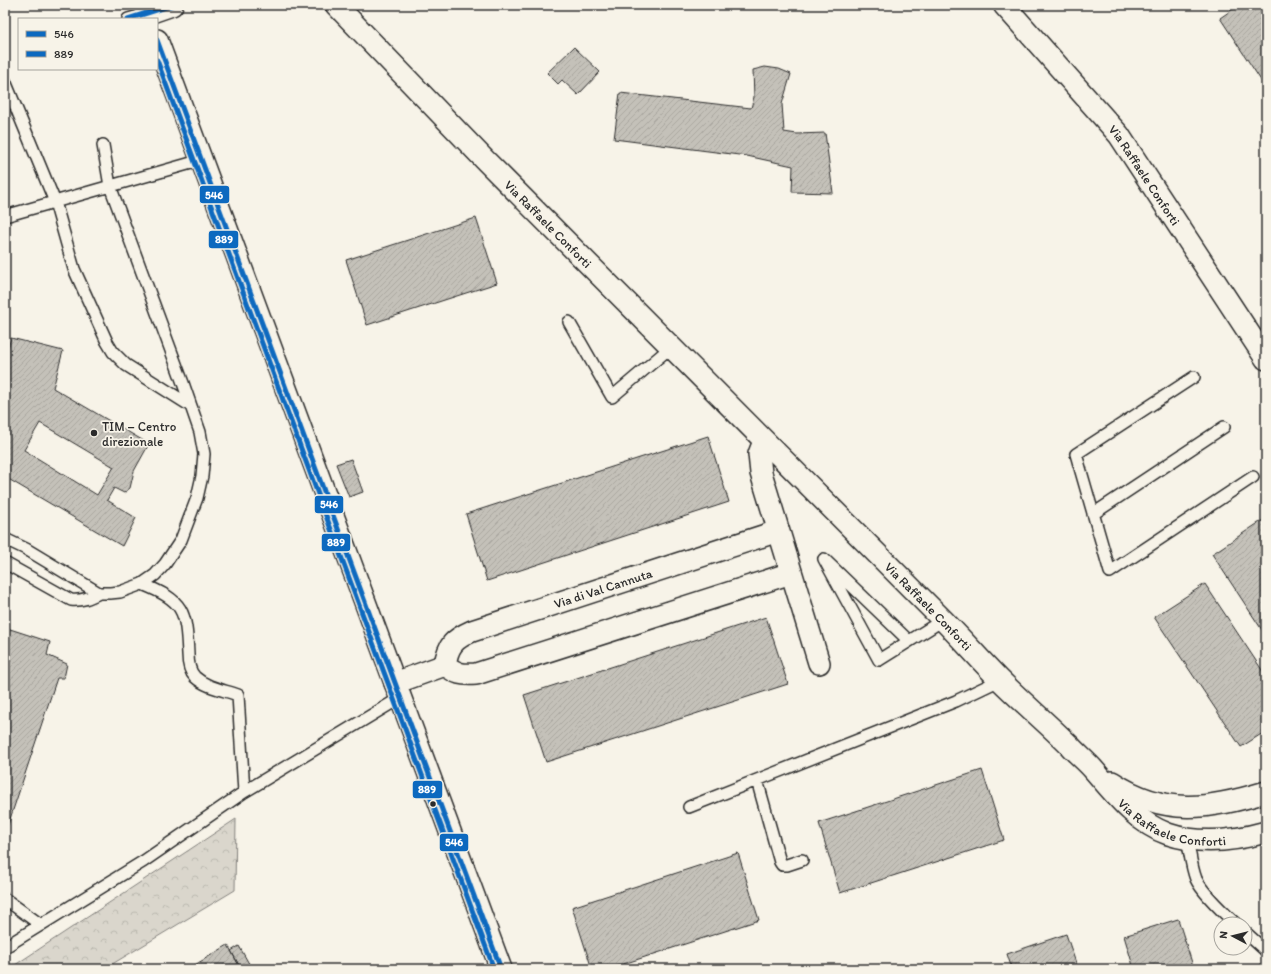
<svg xmlns="http://www.w3.org/2000/svg" width="1271" height="974" font-family="Itim,sans-serif">
	<style>
		.forest { fill: url(#forest-crowns); stroke: #82807c }
		.building { fill: url(#building-hatch); stroke: #2b2b2b; fill-rule: evenodd }
		.lines { fill: none; stroke-linecap: round; stroke-linejoin: round }
		.lane-casing { stroke: #2b2b2b; stroke-width: 14 }
		.street-casing { stroke: #2b2b2b; stroke-width: 24 }
		.lane { stroke: #f7f3e8; stroke-width: 11 }
		.street { stroke: #f7f3e8; stroke-width: 21 }
		.bus-1-casing { stroke: #f7f3e8; stroke-width: 8 }
		.bus-2-casing { stroke: #f7f3e8; stroke-width: 8 }
		.bus-1 { stroke: #0c69bf; stroke-width: 5 }
		.bus-2 { stroke: #0c69bf; stroke-width: 5 }
		.poi-dot { fill: #2b2b2b; stroke: #f7f3e8; stroke-width: 1.5 }
		.labels { text-anchor: middle; stroke-width: 3.5; stroke-linejoin: round; paint-order: stroke }
		.street-label { font-size: 13px; fill: #2b2b2b; stroke: #f7f3e8 }
		.poi-label { font-size: 13px; fill: #2b2b2b; stroke: #f7f3e8; text-anchor: start }
		.line-badge { stroke: #f7f3e8; stroke-width: 1.5 }
		.badge-label { font-size: 11px; text-anchor: middle; font-weight: bold; fill: #fff }
	</style>
	<defs>
		<pattern id="forest-crowns" width="20" height="18" patternUnits="userSpaceOnUse"><rect width="20" height="18" fill="#dad6cc"/><path d="M2 6a3 3 0 1 1 6 0M12 15a3 3 0 1 1 6 0" fill="none" stroke="#bbb8af"/></pattern>
		<pattern id="building-hatch" width="6" height="6" patternUnits="userSpaceOnUse"><rect width="6" height="6" fill="#c4c1b9"/><path d="M-1 1l2-2M0 6l6-6M5 7l2-2" fill="none" stroke="#a9a69f"/></pattern>
	</defs>
	<rect width="100%" height="100%" fill="#f7f3e8"/>
	<filter id="ink" filterUnits="userSpaceOnUse"><feTurbulence type="fractalNoise" baseFrequency=".025" numOctaves="2"/><feDisplacementMap in="SourceGraphic" scale="8" xChannelSelector="R" yChannelSelector="G"/><feConvolveMatrix kernelMatrix="1 2 1 2 8 2 1 2 1" color-interpolation-filters="sRGB"/></filter>
	<g filter="url(#ink)">
		<path class="forest" d="M236,819L235,890L104,969H9Z"/>
		<path class="building" d="M1239,5H1266V88L1220,18Z
			M574,47L600,72L578,95L562,80L558,84L547,73Z
			M765,67L779,69L791,74L782,104L784,132L797,134L825,133L833,193L792,192L793,166L747,156L614,139L620,93L751,108L754,97L753,70Z
			M476,218L497,283L367,325L346,260Z
			M11,338L63,351L53,388L149,444L134,471L130,488L124,493L114,488L107,500L136,518L122,546L5,477V357ZM40,423L114,467L97,495L24,450Z
			M708,436L729,502L487,581L466,514Z
			M351,459L363,492L349,497L336,464Z
			M1266,518V636L1212,554Z
			M1205,584L1266,676V731L1241,747L1154,617Z
			M766,617L788,684L546,762L524,695Z
			M10,629L50,642L47,655L67,664L64,678H57L8,825L5,824V637Z
			M982,770L1004,840L840,893L819,823Z
			M738,853L759,920L608,969H592L572,907Z
			M1178,919L1194,969H1134L1124,936Z
			M1066,934L1078,969H1012L1007,954Z
			M228,945L241,969H188Z
			M239,946L252,969H241L231,951Z"/>
		<g class="lines">
			<defs>
				<path id="lane" d="M128,19L146,14
					M5,81L55,202L74,269L107,342L113,352L126,365L191,406
					M5,216L202,160
					M569,322L612,397L671,347
					M1194,377L1076,454L1110,572L1253,477
					M1093,514L1224,427
					M5,539L26,549L99,593H110L120,592L142,584L155,575L165,564L181,540L197,498L202,476L204,454L200,432L183,383L110,186L103,145
					M5,563L71,600C82,601 89,598 99,593
					M909,641L824,559L879,660L943,620
					M757,780L780,862L782,865H787L802,860
					M244,792L400,698
					M689,807L956,701L1000,680
					M1187,839C1190,852 1191,866 1196,879C1202,892 1225,914 1236,924
					M5,899L41,925
					M1245,932L1266,951
					M5,947L144,861L244,792L238,695C224,690 207,688 195,677C189,671 188,663 188,654C186,610 184,601 142,584"/>
				<g id="street">
					<path id="s1" d="M336,5L486,161L943,620C962,639 980,660 999,679C1022,702 1047,723 1070,746C1077,754 1086,761 1093,769C1115,794 1135,822 1168,834C1200,845 1234,841 1266,832"/>
					<path id="s2" d="M1004,5L1119,135L1266,359"/>
					<path d="M146,14L172,5"/>
					<path d="M157,40L501,969"/>
					<path d="M764,441L759,454L761,473L819,663"/>
					<path d="M778,531L472,631C454,639 448,645 445,665C457,674 461,675 476,674L791,573"/>
					<path d="M395,683L445,665"/>
					<path d="M1112,782C1165,817 1209,809 1266,792"/>
				</g>
			</defs>
			<use href="#lane" class="lane-casing"/>
			<use href="#street" class="street-casing"/>
			<use href="#lane" class="lane"/>
			<use href="#street" class="street"/>
			<defs>
				<path id="bus-1" d="M128,19L172,5
					M157,40L501,969"/>
				<path id="bus-2" d="M157,60L494,969"/>
			</defs>
			<use href="#bus-1" class="bus-1-casing"/>
			<use href="#bus-2" class="bus-2-casing"/>
			<use href="#bus-1" class="bus-1"/>
			<use href="#bus-2" class="bus-2"/>
		</g>
	</g>
	<g class="poi-dot">
		<circle cx="94" cy="433" r="4"/>
		<circle cx="433" cy="804" r="3.5"/>
	</g>
	<g class="labels">
		<g class="street-label">
			<text dy="5" stroke="none"><textPath href="#s2" startOffset="221">Via Raffaele Conforti</textPath></text>
			<text dy="5" stroke="none"><textPath href="#s1" startOffset="305">Via Raffaele Conforti</textPath></text>
			<text transform="translate(603 588) rotate(-18)" y="5">Via di Val Cannuta</text>
			<text dy="5" stroke="none"><textPath href="#s1" startOffset="844">Via Raffaele Conforti</textPath></text>
			<text dy="5" stroke="none"><textPath href="#s1" startOffset="1176">Via Raffaele Conforti</textPath></text>
		</g>
		<g class="poi-label">
			<text x="102" y="431">TIM – Centro<tspan x="102" dy="15">direzionale</tspan></text>
		</g>
	</g>
	<g class="line-badge">
		<rect x="199" y="185" width="31" height="19" rx="4" fill="#0c69bf"/>
		<rect x="208" y="230" width="31" height="19" rx="4" fill="#0c69bf"/>
		<rect x="314" y="495" width="30" height="19" rx="4" fill="#0c69bf"/>
		<rect x="321" y="533" width="30" height="19" rx="4" fill="#0c69bf"/>
		<rect x="412" y="780" width="31" height="19" rx="4" fill="#0c69bf"/>
		<rect x="439" y="833" width="30" height="19" rx="4" fill="#0c69bf"/>
	</g>
	<g class="badge-label">
		<text x="214" y="199">546</text>
		<text x="224" y="243">889</text>
		<text x="329" y="508">546</text>
		<text x="336" y="546">889</text>
		<text x="427" y="793">889</text>
		<text x="454" y="846">546</text>
	</g>
	<rect width="1271" height="974" fill="none" stroke="#f7f3e8" stroke-width="20"/>
	<rect x="10" y="10" width="1251" height="954" fill="none" stroke="#2b2b2b" stroke-width="1.5" filter="url(#ink)"/>
	<rect x="18" y="18" width="140" height="52" fill="#f7f3e8" stroke="#a5a39c"/>
	<rect x="26" y="31" width="20" height="6" fill="#0c69bf" stroke="#a5a39c"/>
	<text x="54" y="38" font-size="12" fill="#2b2b2b">546</text>
	<rect x="26" y="51" width="20" height="6" fill="#0c69bf" stroke="#a5a39c"/>
	<text x="54" y="58" font-size="12" fill="#2b2b2b">889</text>
	<g transform="translate(1233 936) rotate(277)"><circle r="19" fill="#f7f3e8" stroke="#a5a39c"/>
	<path d="M0-3L7 15L0 10L-7 15Z" fill="#2b2b2b"/>
	<text y="-6" font-size="11" font-weight="bold" text-anchor="middle" fill="#2b2b2b">N</text>
	</g>
</svg>
